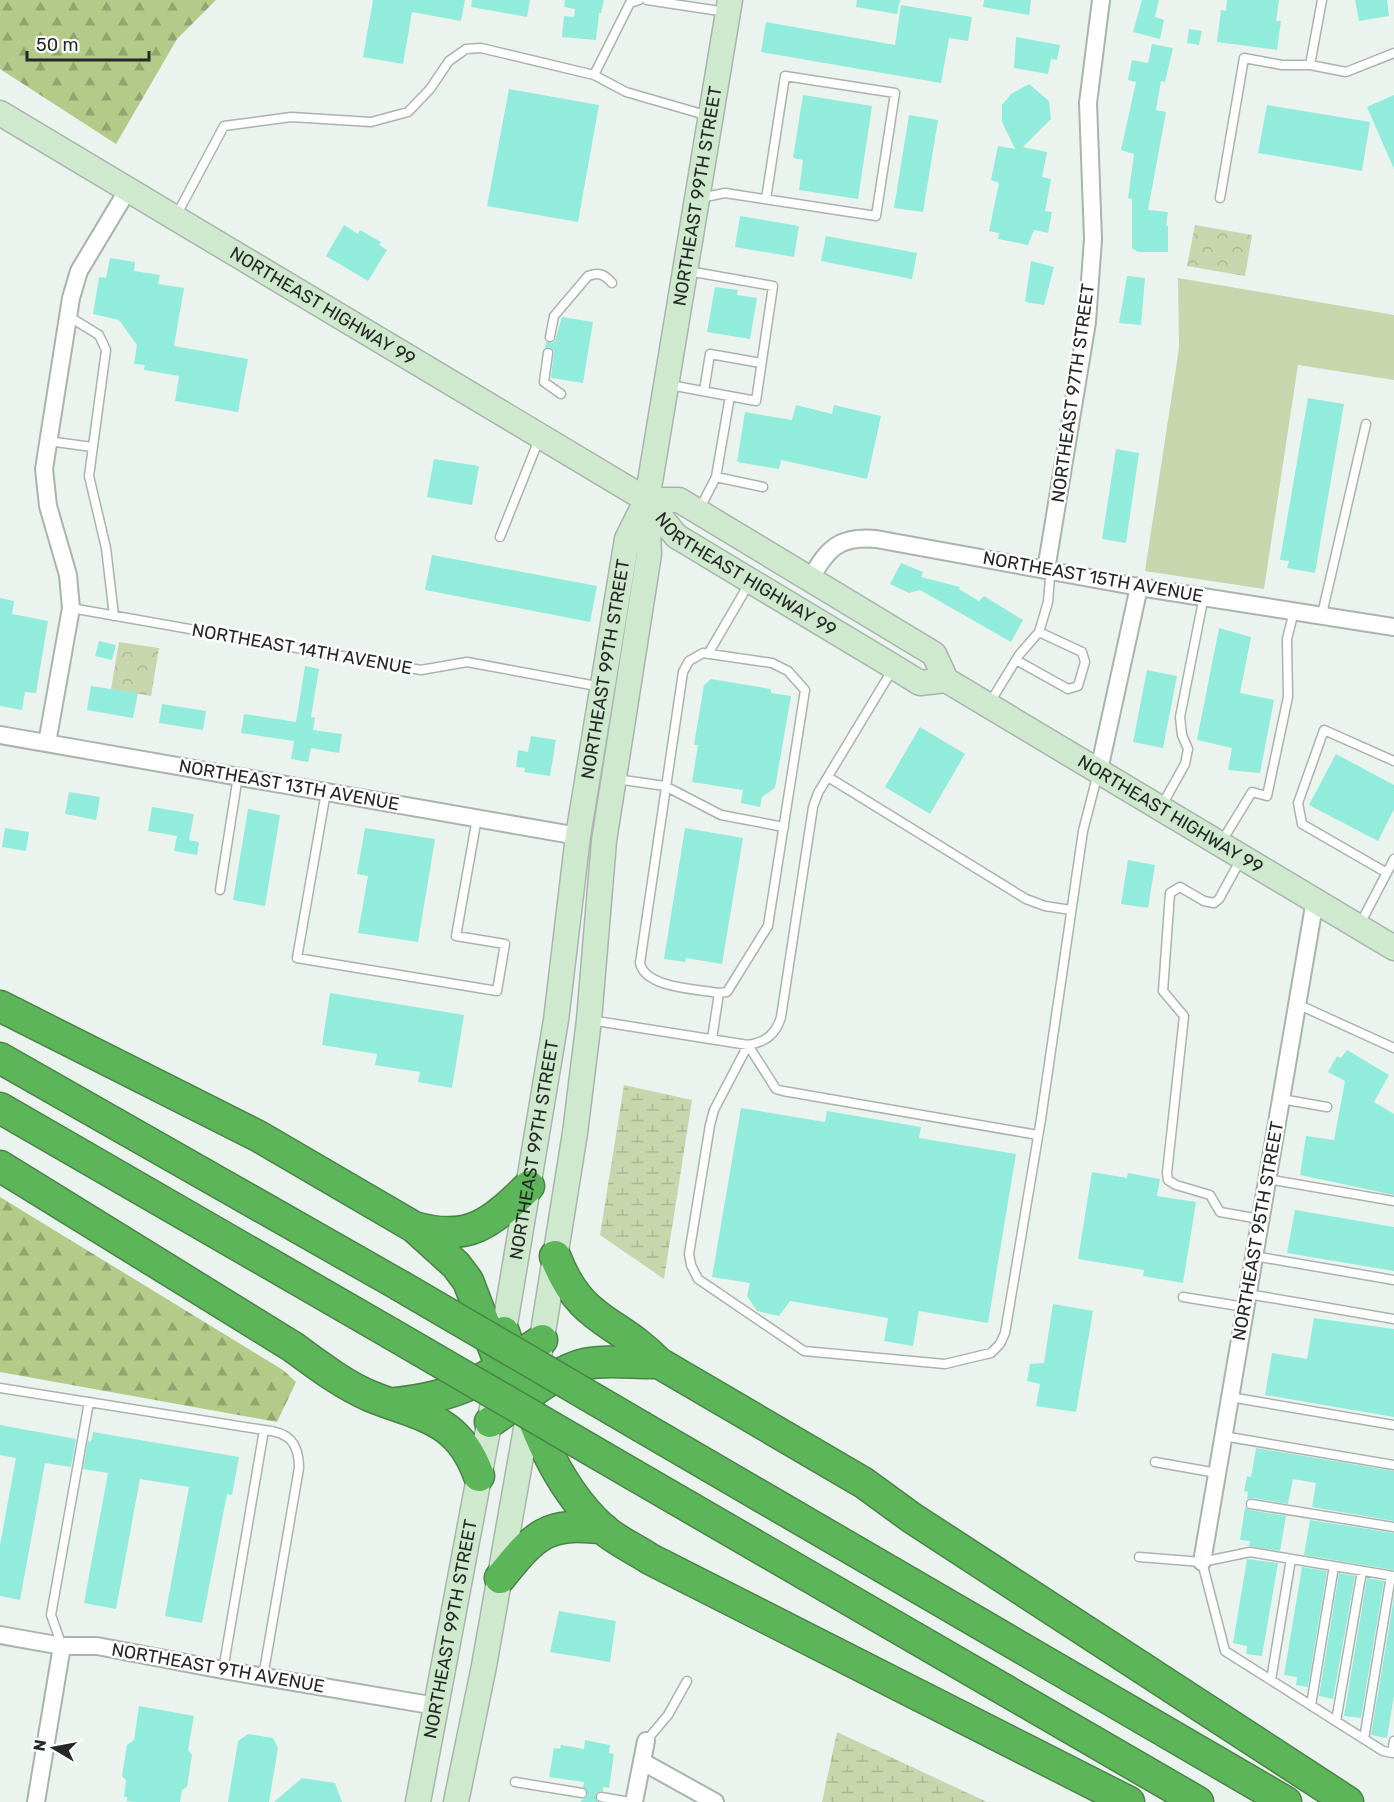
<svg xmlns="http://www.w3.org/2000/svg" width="1394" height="1802" font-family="Rubik,sans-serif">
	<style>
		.grass { fill: #c7d6ad }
		.forest { fill: url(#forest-firs) }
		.wetland { fill: url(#wetland-marsh) }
		.park { fill: url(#park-crowns) }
		.building { fill: #91ecdb }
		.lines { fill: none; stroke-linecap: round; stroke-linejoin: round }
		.service-casing { stroke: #aab3ae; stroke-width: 11 }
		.minor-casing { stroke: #aab3ae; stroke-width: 20 }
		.secondary-casing { stroke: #aab3ae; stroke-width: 27 }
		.motorway-casing { stroke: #498447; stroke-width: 33 }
		.service { stroke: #fff; stroke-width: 8 }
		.minor { stroke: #fff; stroke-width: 16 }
		.secondary { stroke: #cee9cd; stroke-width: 24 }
		.motorway { stroke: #5db559; stroke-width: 30 }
		.motorway-bridge-casing { stroke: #498447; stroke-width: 33; stroke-linecap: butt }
		.motorway-bridge { stroke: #5db559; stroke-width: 30 }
		.labels { text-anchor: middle; stroke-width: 5; stroke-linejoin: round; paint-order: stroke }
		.street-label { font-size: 18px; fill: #252826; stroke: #fff }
	</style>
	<defs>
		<pattern id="forest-firs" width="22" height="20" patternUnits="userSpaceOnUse" patternTransform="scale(1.5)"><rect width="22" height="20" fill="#b4ca89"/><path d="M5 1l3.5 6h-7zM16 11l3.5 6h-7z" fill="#92a470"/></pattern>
		<pattern id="wetland-marsh" width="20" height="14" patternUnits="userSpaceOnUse" patternTransform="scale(1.5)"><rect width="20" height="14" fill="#c7d6ad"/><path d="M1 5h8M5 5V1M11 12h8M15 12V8" fill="none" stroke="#abb895"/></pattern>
		<pattern id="park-crowns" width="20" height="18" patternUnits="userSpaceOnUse" patternTransform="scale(1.5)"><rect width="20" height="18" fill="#c7d6ad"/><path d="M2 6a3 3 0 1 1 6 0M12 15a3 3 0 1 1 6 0" fill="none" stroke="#abb895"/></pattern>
	</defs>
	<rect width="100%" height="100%" fill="#ebf3ee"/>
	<path class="grass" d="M1178,278L1394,315V380L1298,365L1264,589L1145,571L1179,348Z"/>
	<path class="forest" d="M0,0H216L177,39L116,144L0,69Z
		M0,1197L283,1370L296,1382L277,1422L0,1372Z"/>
	<path class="wetland" d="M624,1085L692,1100L664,1279L600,1235Z
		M837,1732L987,1802H822Z"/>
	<path class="park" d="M1195,225L1252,235L1245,276L1187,266Z
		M119,642L159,648L151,696L111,689Z"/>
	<path class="building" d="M373,0H465L461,21L412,12L403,64L363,57Z
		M472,0H530L527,17L471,7Z
		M565,0H604L601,13H599L596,40L562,37L564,16L574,17L575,9L564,7Z
		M857,0H900L897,14L856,7Z
		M984,0H1031L1029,15L983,7Z
		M1142,0H1159L1155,17L1164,20L1160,39L1133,32Z
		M1227,0H1279L1276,21H1281L1277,50L1217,42L1221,10L1226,11Z
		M1355,0H1387L1389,16L1359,21Z
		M901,5L972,17L968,41L949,38L941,83L761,52L766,22L895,45Z
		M1189,29L1202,31L1199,45L1187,43Z
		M1016,37L1060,45L1057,60L1051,59L1048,74L1014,68Z
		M1152,44L1173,48L1165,82L1161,81L1156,110L1166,112L1148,210L1168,212L1166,226H1168V252H1138L1132,248V199L1128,198L1134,154L1121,150L1136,82L1128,80L1132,60L1148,63Z
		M1029,84L1049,101L1051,119L1023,147L1047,152L1042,177L1051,179L1045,211L1052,212L1048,233L1034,230L1028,245L998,239L999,233L989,231L999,183L991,180L998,146L1015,149L1002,122V105L1011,94Z
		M509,89L599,105L578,222L487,206Z
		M803,95L872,106L858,199L799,190L803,160L793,158Z
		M1394,95V169L1367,107Z
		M1267,105L1370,122L1362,171L1258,153Z
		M909,115L938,120L923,212L894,208Z
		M740,216L799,226L794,257L735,247Z
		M344,225L358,234L360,230L381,242L379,245L387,250L368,281L326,256Z
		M826,236L917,253L912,279L821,261Z
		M110,258L135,262L134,271L160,275L158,284L184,288L174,346L248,359L238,412L175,401L179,376L144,370L145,365L134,364L137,345L119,320L93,314L99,277L106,278Z
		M1031,261L1054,267L1044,305L1025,302Z
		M1127,276L1145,278L1141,325L1119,323Z
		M715,287L738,290L737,295L757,298L750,339L707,332Z
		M562,317L593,322L583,383L551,378L554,351L549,347L545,348L546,342L552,343L555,341Z
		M1308,398L1344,404L1315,573L1287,568L1289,561L1280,560Z
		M796,405L832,414L834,405L881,416L867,479L781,460L779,469L737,462L745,412L792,420Z
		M1116,449L1139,453L1126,543L1102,539Z
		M434,459L479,466L472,505L427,497Z
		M432,555L597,586L590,622L425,590Z
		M901,563L923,572L921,577L960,587L959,589L979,601L984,596L1023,620L1011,642L920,590L909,593L890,584Z
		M0,598L14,601L12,614L48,621L36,693L25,692L22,710L0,706Z
		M1219,628L1251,637L1240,693L1274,700L1260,773L1228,770L1232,748L1197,740Z
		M99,641L116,645L112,660L95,656Z
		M305,666L319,669L311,717L315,718L313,730L342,734L339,753L311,748L308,762L291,759L294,741L241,733L244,714L296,722Z
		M1147,670L1177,676L1163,748L1133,742Z
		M711,679L771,689V693L791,696L775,788L762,797L760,807L741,803L743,790L692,782L698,745H694L704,685Z
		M91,686L138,693L133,718L87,710Z
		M162,704L206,711L203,730L159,723Z
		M920,727L965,754L930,814L885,787Z
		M531,736L556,740L550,776L524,772L525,768L516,767L518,750L528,752Z
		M1336,754L1394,785V809L1378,841L1309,805Z
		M69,792L100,797L96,820L65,814Z
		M152,807L194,814L189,840L199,842L197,855L174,851L177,836L148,831Z
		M248,809L280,815L265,906L233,900Z
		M5,828L29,832L26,851L2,847Z
		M365,828L435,839L418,942L358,933L368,876L357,874Z
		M685,828L743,838L722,964L686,958L685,962L664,959Z
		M1128,860L1155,865L1148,908L1121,904Z
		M330,993L464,1015L452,1088L418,1082L420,1072L375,1065L377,1054L322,1045Z
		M1347,1050L1389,1075L1374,1102L1394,1114V1195L1300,1175L1306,1136L1334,1140L1345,1081L1328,1072L1337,1056L1341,1058Z
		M741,1108L825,1122L827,1111L921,1127L919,1138L1016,1154L988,1323L919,1311L913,1346L884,1341L888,1318L790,1301L779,1316L757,1311L747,1296L750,1283L712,1277Z
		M1092,1172L1127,1178L1128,1173L1160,1179L1157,1196L1196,1202L1183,1283L1143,1276L1144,1270L1078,1259Z
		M1295,1210L1394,1227V1271L1287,1253Z
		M1053,1304L1093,1311L1076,1412L1036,1406L1040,1384L1027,1381L1030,1364L1044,1363Z
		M1314,1318L1394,1329V1417L1265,1395L1272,1353L1307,1359Z
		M0,1425L76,1439L71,1467L45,1463L20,1600L0,1596V1545L16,1458L0,1455Z
		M93,1432L239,1457L232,1495L227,1494L202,1623L165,1616L189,1487L140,1479L116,1609L84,1603L108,1473L83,1469L88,1441L91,1442Z
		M1256,1448L1394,1471V1521L1312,1507L1316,1483L1293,1479L1288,1504L1252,1498L1247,1499L1248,1492L1244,1491L1247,1476L1251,1477Z
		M1245,1507L1250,1510L1286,1516L1280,1551L1249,1546L1250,1541L1240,1540Z
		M1310,1520L1394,1533V1570L1304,1555Z
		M1247,1559L1278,1563L1262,1656L1246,1654L1247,1646L1233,1643Z
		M1302,1567L1327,1571L1308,1687L1296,1685L1297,1677L1284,1675Z
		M1339,1573L1355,1576L1333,1699L1319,1696Z
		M1367,1578L1384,1581L1361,1718L1344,1716Z
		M1394,1597V1696L1387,1738L1371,1735Z
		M559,1611L616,1621L610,1662L550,1652Z
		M139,1706L194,1716L188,1750L192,1755L187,1787L182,1790L180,1802H135L127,1801V1797H124L126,1780L122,1776L127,1745L134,1740Z
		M248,1734L273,1738L278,1748L269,1802H228L238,1741Z
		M585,1740L610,1745L609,1753L614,1754L609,1788L603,1787V1791L596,1793L597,1802H580L588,1795L583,1787L584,1782L549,1777L554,1748L560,1749L561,1745L584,1749Z
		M302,1778L335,1783L342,1802H274Z"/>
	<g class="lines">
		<defs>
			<path id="service" d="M647,0L726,12
				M1310,65L1322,0
				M594,75L630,3L639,0
				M700,198L725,193L876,216L895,93L785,76L766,199
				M1220,198L1244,58L1282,65H1310L1346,72L1394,53
				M176,216L224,126L291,117L371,122L408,112L430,89L449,61L466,49L481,48L594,75L626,92L709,116
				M68,316L99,335L106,350L89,476L106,548L114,616
				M550,337L554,316L588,276C599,272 604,274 612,283
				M548,353L544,382L561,394
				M670,385L756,401L773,286L688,271
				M704,391L710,354L761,363
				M48,441L92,447
				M716,477L763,487
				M699,510L716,477L730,396
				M500,537L540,437
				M71,608L421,670L467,662L602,687
				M1322,614L1366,424
				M703,653L772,663L788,671L805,690L768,926L727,992L719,993C696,989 645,988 640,963L683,672L689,661Z
				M708,654L750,582
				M1016,660L1068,689L1078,686L1085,662L1082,652L1039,632
				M989,704L1019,655L1039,632L1048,602L1050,577L1046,571
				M828,777L1026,899L1045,906L1071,910
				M616,779L665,786L721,815L784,827
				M326,792L297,958L497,991L505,944L456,936L477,818
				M1161,807L1185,764L1188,749L1182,735L1180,717L1204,596
				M1222,841L1252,792L1267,796L1288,697L1287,639L1294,611
				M1241,859L1219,899L1214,903L1204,901L1180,887L1170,893L1163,991L1184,1016L1167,1173L1168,1180L1176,1185L1210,1195L1220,1212L1260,1219
				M1387,873L1302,824L1298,803L1324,730L1394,761
				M220,890L238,776
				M1359,926L1394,859
				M1297,1004L1394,1048
				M590,1020L748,1045C766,1042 776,1034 781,1017L813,807L818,793L894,667
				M712,1039L719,993
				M748,1045L714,1110L710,1125L689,1254L691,1265L698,1279L804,1351L945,1364L991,1353L1000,1344L1005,1333L1041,1119L1083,831L1098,773
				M748,1045L776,1089L783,1091L1038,1135
				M1281,1099L1327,1107
				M1267,1179L1394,1201
				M1254,1256L1394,1280
				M1248,1294L1394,1319
				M1183,1297L1245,1307
				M0,1388L264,1430L223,1670
				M1230,1397L1394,1425
				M1223,1436L1394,1465
				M1155,1462L1217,1473
				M1251,1504L1394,1527
				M1139,1557L1202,1562L1250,1552L1394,1576
				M1202,1562L1225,1651L1383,1751L1392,1753L1394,1741
				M62,1646L51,1615L89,1402
				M263,1677L299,1468C299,1443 289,1432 264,1430
				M1271,1680L1291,1559
				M1311,1705L1334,1566
				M1336,1721L1362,1571
				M1364,1739L1391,1576
				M646,1741L668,1715L687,1681
				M515,1782L582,1793
				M601,1797L630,1802"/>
			<path id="minor" d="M1046,570L1087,322L1093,239L1088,103L1101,0
				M810,579C828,548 839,536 876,539L1139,587L1394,627
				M0,735L578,836
				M47,743L71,608L68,575L48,506L44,469L71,298L79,271L127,191
				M1099,770L1139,587
				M1202,1562L1315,900
				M0,1635L62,1646H97L223,1670L436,1706
				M643,1762L715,1802
				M36,1802L62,1646
				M634,1802L646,1741"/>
			<g id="secondary">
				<path id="s1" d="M0,113L647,500L676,536L894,667L920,683L946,680"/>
				<path id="s2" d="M647,500H679L934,654L946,680L1394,948"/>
				<path id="s3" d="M501,1348L556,1020L578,836L627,539L645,503"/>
				<path id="s4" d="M539,1357L575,1133L589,1020L604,841L649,554L647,500L730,0"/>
				<path id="s5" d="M418,1802L493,1403"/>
				<path d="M456,1802L484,1666L530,1406"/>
			</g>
			<path id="motorway" d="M0,1006L258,1136L414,1227L456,1265L468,1281L496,1354
				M0,1058L399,1285
				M0,1108L390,1333
				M0,1166L293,1347C318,1365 342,1384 370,1396C421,1417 458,1417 479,1476
				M414,1227C469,1243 491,1223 529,1186
				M555,1256C581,1324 616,1318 659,1363L864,1483L912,1518L1348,1802
				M504,1332C526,1402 547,1478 603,1529C617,1541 635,1549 650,1559L1129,1802
				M396,1403C463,1396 488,1377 542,1340
				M490,1422C516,1405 556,1370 585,1364C609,1359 635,1364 659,1363
				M642,1427L1286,1802
				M634,1475L1198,1802
				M500,1578C535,1535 546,1521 604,1529"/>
		</defs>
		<use href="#service" class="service-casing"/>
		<use href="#minor" class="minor-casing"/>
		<use href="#secondary" class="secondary-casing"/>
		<use href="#motorway" class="motorway-casing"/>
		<use href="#service" class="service"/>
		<use href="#minor" class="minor"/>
		<use href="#secondary" class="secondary"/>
		<use href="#motorway" class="motorway"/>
		<defs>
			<path id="motorway-bridge" d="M399,1285L642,1427
				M390,1333L634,1475"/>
		</defs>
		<use href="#motorway-bridge" class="motorway-bridge-casing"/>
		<use href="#motorway-bridge" class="motorway-bridge"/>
	</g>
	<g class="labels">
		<g class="street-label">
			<text dy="6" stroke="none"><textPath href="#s4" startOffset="1173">NORTHEAST 99TH STREET</textPath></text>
			<text dy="6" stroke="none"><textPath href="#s1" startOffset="376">NORTHEAST HIGHWAY 99</textPath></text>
			<text transform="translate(1073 393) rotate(-82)" y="6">NORTHEAST 97TH STREET</text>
			<text dy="6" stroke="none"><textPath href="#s1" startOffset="879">NORTHEAST HIGHWAY 99</textPath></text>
			<text transform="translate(1093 577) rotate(10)" y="6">NORTHEAST 15TH AVENUE</text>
			<text transform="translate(302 649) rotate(10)" y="6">NORTHEAST 14TH AVENUE</text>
			<text dy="6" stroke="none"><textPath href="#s3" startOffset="687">NORTHEAST 99TH STREET</textPath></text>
			<text transform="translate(289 785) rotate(10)" y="6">NORTHEAST 13TH AVENUE</text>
			<text dy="6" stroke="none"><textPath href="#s2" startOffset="620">NORTHEAST HIGHWAY 99</textPath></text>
			<text dy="6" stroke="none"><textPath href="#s3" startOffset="201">NORTHEAST 99TH STREET</textPath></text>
			<text transform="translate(1258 1231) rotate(-80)" y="6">NORTHEAST 95TH STREET</text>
			<text dy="6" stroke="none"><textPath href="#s5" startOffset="176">NORTHEAST 99TH STREET</textPath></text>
			<text transform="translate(218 1668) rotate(10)" y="6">NORTHEAST 9TH AVENUE</text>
		</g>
	</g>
	<g transform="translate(54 1748) rotate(280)" stroke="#ffffff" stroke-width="4.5" paint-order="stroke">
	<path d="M0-4.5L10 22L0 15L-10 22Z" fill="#252826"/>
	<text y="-9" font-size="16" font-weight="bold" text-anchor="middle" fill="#252826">N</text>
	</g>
	<path d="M27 51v9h122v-9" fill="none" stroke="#252826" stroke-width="3"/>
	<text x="36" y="51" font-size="18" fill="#252826" stroke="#ffffff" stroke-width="4.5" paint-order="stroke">50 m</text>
</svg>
